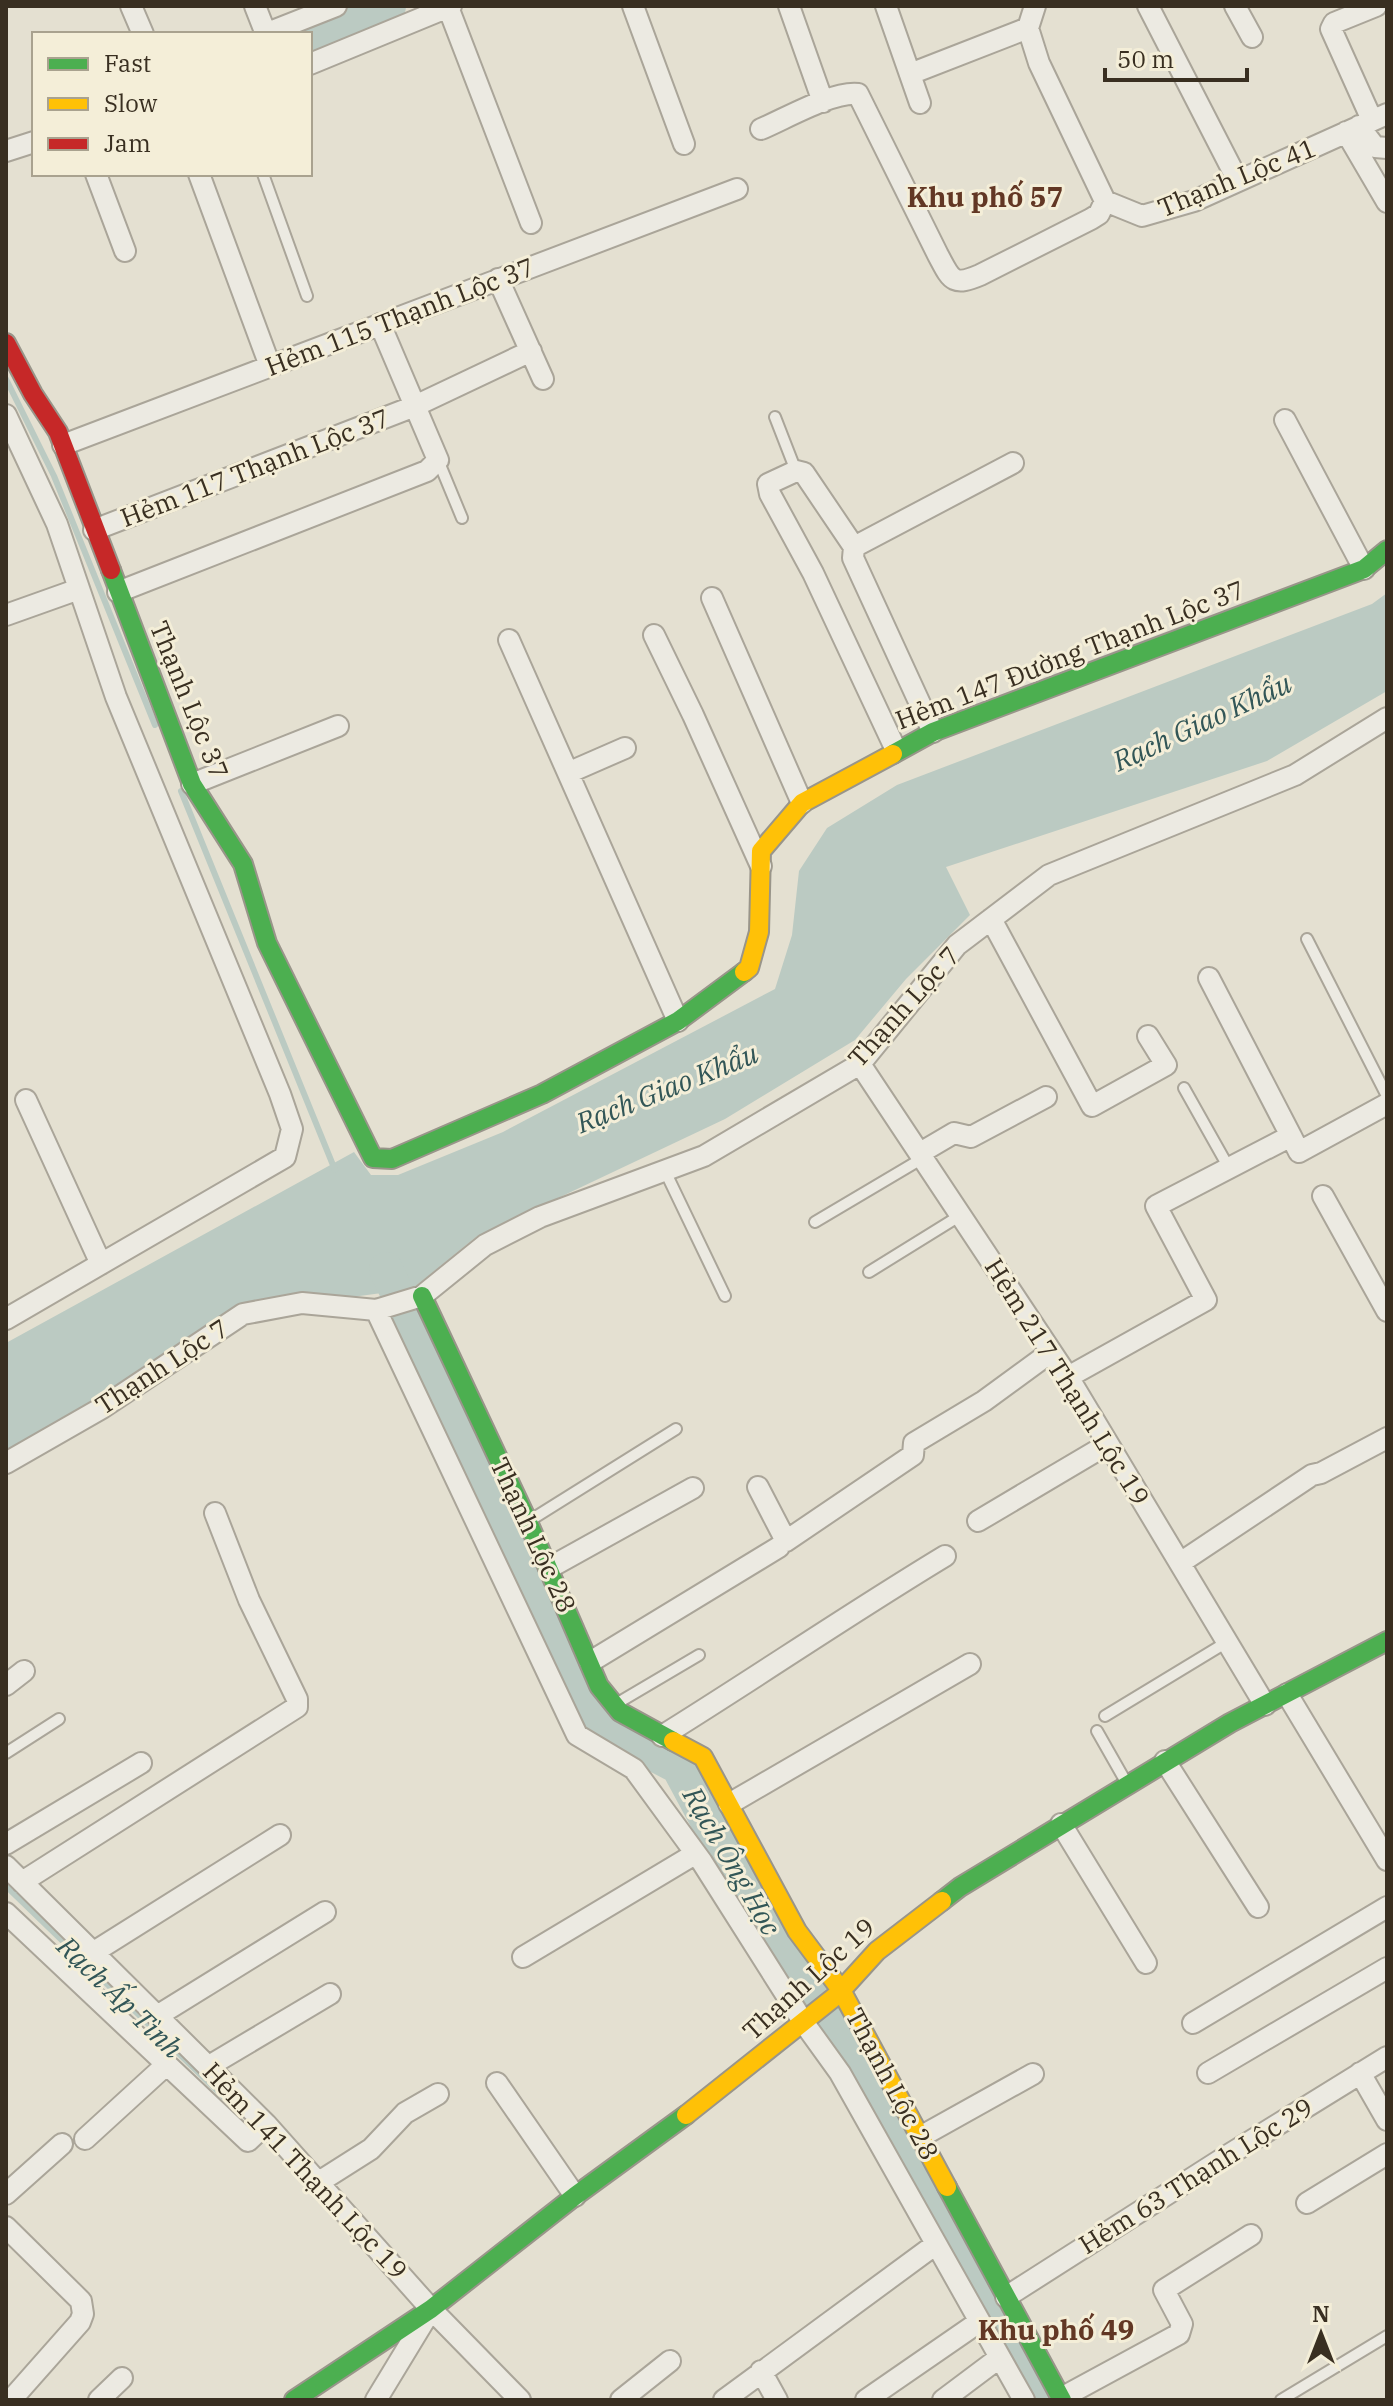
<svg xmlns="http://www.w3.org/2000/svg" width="1393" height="2406" font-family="'IBM Plex Serif',serif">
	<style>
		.water { fill: #bbcac2 }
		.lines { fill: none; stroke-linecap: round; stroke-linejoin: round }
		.stream { stroke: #bbcac2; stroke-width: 6 }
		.river { stroke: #bbcac2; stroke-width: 34 }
		.lane-casing { stroke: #aaa599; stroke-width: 14 }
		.street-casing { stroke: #aaa599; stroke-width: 24 }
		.fast-casing { stroke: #99958a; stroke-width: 22 }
		.slow-casing { stroke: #99958a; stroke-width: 22 }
		.jam-casing { stroke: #99958a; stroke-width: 22 }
		.lane { stroke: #eceae2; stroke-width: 10 }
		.street { stroke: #eceae2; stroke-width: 20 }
		.fast { stroke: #4caf50; stroke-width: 18 }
		.slow { stroke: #ffc107; stroke-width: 18 }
		.jam { stroke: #c62828; stroke-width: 18 }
		.labels { text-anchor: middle; stroke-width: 6; stroke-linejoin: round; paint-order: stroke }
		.street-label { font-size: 26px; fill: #392f21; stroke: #f4eed8 }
		.neighbourhood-label { font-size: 28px; font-weight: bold; fill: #623724; stroke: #f4eed8 }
		.water-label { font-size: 28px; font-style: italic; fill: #325657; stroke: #f4eed8 }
	</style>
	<rect width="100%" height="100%" fill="#e4e0d1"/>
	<path class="water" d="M1387,593V691L1267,761L946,867L970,915L906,979L855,1040L725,1119L476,1237L412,1289L352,1297L274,1300L199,1336L6,1456V1343L354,1152L371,1175H398L503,1132L775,989L792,935L799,871L827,828L897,785L1372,604Z"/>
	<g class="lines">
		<path class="stream" d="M6,379L54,476L155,725
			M181,791L335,1170
			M6,1886L234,2107"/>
		<path class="river" d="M310,38L389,6
			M386,1269L596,1724L678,1767L749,1899L835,2027L1039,2400"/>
		<defs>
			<path id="lane" d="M263,174L307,296
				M775,417L796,471
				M438,460L462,518
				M1307,939L1387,1096
				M1184,1088L1229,1168
				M665,1171L725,1296
				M815,1222L923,1158
				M869,1272L961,1215
				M529,1521L676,1429
				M616,1704L699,1655
				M1105,1716L1227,1642
				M1097,1731L1126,1782
				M6,1753L59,1719
				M1281,2400L1387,2336"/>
			<path id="street" d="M131,6L143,34
				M255,6L266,34
				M633,6L684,144
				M789,6L823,102
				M886,6L920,103
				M1035,6L1028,28L1039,63L1105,201L1142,216L1194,201L1387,114
				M1148,6L1238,181
				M1235,6L1252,37
				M448,7L531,223
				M265,34L336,6
				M310,64L451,6
				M910,74L1028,28
				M1372,120L1331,29L1334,23L1376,6
				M1359,126L1375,147L1387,148
				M761,129C785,119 833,91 858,94L938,255C951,279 952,287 980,275L1091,219L1099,214L1105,201
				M1346,132L1387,202
				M6,151L34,142
				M96,174L125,251
				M199,174L270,366
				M498,279L543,379
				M6,415L57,524L116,697L280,1094L292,1129L285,1157L6,1319
				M1285,420L1364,569
				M63,445L737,189
				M94,530L415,406L531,351
				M854,547L804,473L796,471L768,484L770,494L813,573L896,750
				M118,592L427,471L438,460L380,324
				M712,598L802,803
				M6,615L79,589
				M654,635L693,715L761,866
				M509,640L678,1021
				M933,732L853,558L854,547L1013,463
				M570,772L625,748
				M192,784L338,726
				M991,919L1092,1106L1166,1065L1148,1036
				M1209,978L1291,1136
				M860,1064L1068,1377L1265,1705
				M26,1100L101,1264
				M920,1153L954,1133L971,1137L1046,1097
				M1323,1196L1387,1311
				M376,1310L577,1735L634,1769L702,1862L804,2023L840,2073L1024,2400
				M1068,1377L1206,1300L1156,1206L1291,1136L1299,1152L1387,1104
				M6,1463L102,1408L243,1314L302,1303L376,1310L422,1296L485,1245L540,1217L704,1156L860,1064L957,945L1049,875L1295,775L1387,718
				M758,1487L786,1541L913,1455L914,1443L984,1401L1051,1352
				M978,1521L1108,1444
				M1180,1563L1312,1475L1321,1473L1387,1438
				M549,1568L693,1488
				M590,1662L779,1547
				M6,1685L24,1671
				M1287,1694L1387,1860
				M662,1736C757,1677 849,1614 945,1556
				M1165,1761L1258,1907
				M729,1804L970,1664
				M1061,1824L1146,1963
				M6,1844L141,1763
				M6,1866L266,2124L431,2309L520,2400
				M22,1882L297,1707V1699L249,1600L215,1513
				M6,1913L248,2141L266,2124
				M94,1952L280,1835
				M523,1957L695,1854
				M157,2016L325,1912
				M1193,2023L1387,1907
				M209,2066L330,1994
				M1208,2073L1387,1968
				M1360,2073L1387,2120
				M497,2083L575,2196
				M920,2137L1033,2074
				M85,2139L166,2065
				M319,2182L371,2149L405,2113L438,2094
				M6,2194L62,2144
				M1307,2203L1387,2154
				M6,2227L81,2301L83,2314L80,2322L11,2400
				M1006,2297L1230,2154L1387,2057
				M761,2371L777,2400
				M1061,2398L1179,2334L1182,2324L1164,2290L1251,2235
				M99,2400L122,2378
				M376,2400L427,2316
				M621,2400L670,2361
				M724,2400L936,2244
				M866,2400L979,2322
				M943,2400L999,2358"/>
			<path id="fast" d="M111,570L192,784L243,864L267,943L373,1158L392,1159L542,1094L678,1021L744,972
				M893,754L933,732L1364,569L1387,550
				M422,1296L528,1522L599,1686L620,1712L673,1741
				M942,1901L960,1887L1230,1723L1387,1641
				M947,2187L1062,2400
				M294,2400L431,2309L575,2196L686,2115"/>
			<path id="slow" d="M744,972L749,968L759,932L761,851L802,803L893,754
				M673,1741L703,1757L797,1931L841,1990L947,2187
				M686,2115L837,1995L877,1951L942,1901"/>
			<path id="jam" d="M6,343L33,394L58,432L111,570"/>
		</defs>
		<use href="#lane" class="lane-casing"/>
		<use href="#street" class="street-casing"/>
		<use href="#fast" class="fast-casing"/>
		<use href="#slow" class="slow-casing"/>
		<use href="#jam" class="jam-casing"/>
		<use href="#lane" class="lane"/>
		<use href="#street" class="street"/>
		<use href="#fast" class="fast"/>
		<use href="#slow" class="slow"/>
		<use href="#jam" class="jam"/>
	</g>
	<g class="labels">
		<g class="street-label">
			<text transform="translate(1237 178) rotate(-22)" y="9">Thạnh Lộc 41</text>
			<text transform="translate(400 317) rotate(-21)" y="9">Hẻm 115 Thạnh Lộc 37</text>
			<text transform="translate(255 468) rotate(-21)" y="9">Hẻm 117 Thạnh Lộc 37</text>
			<text transform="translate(1070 655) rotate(-21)" y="9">Hẻm 147 Đường Thạnh Lộc 37</text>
			<text transform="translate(189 700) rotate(68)" y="9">Thạnh Lộc 37</text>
			<text transform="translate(904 1007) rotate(-48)" y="9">Thạnh Lộc 7</text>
			<text transform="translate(162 1367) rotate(-33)" y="9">Thạnh Lộc 7</text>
			<text transform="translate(1067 1382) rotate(58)" y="9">Hẻm 217 Thạnh Lộc 19</text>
			<text transform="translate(533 1535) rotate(65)" y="9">Thạnh Lộc 28</text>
			<text transform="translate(809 1979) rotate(-42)" y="9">Thạnh Lộc 19</text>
			<text transform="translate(892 2084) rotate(62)" y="9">Thạnh Lộc 28</text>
			<text transform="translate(305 2171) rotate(47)" y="9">Hẻm 141 Thạnh Lộc 19</text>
			<text transform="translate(1196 2176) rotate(-32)" y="9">Hẻm 63 Thạnh Lộc 29</text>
		</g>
		<g class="neighbourhood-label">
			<text x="985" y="207">Khu phố 57</text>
			<text x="1056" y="2340">Khu phố 49</text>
		</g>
		<g class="water-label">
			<text transform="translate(1202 722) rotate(-25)" y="10">Rạch Giao Khẩu</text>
			<text transform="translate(667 1088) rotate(-22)" y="10">Rạch Giao Khẩu</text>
			<text transform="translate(732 1861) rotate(60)" y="10">Rạch Ông Học</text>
			<text transform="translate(120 1997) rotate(44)" y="10">Rạch Ấp Tình</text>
		</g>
	</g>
	<rect width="1393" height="2406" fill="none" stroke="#392f21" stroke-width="16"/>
	<rect x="32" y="32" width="280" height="144" fill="#f4eed8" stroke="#a9a28f" stroke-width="2"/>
	<rect x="48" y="58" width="40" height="12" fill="#4caf50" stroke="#a9a28f" stroke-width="2"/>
	<text x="104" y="72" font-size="24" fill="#392f21">Fast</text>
	<rect x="48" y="98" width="40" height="12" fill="#ffc107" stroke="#a9a28f" stroke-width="2"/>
	<text x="104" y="112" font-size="24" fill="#392f21">Slow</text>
	<rect x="48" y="138" width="40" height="12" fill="#c62828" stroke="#a9a28f" stroke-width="2"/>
	<text x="104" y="152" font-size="24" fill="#392f21">Jam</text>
	<g transform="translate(1321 2334)" stroke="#f4eed8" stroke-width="6" paint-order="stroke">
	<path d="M0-6L14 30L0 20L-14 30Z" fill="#392f21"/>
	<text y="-12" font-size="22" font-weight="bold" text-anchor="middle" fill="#392f21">N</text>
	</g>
	<path d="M1105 68v12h142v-12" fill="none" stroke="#392f21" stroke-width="4"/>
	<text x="1117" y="68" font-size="24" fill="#392f21" stroke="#f4eed8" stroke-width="6" paint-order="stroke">50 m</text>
</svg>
